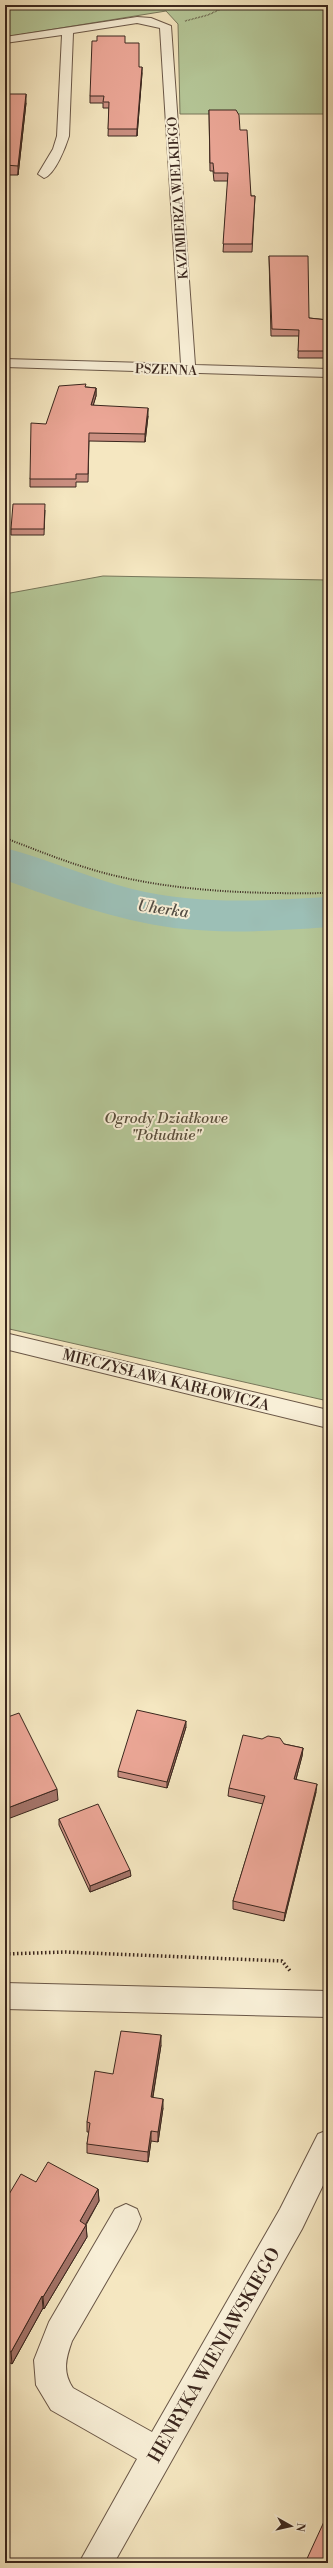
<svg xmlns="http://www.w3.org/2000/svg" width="333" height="2568" font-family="'Libre Bodoni',serif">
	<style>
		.green { fill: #b5c798; stroke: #78775b }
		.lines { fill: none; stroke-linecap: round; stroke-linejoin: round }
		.river { fill: #9cbfb6; fill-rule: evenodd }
		.minor-casing { stroke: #6a5747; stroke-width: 2 }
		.path-far2 { stroke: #3b271e; stroke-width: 1.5; stroke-dasharray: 0.5 1; stroke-linecap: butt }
		.path-far1 { stroke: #3b271e; stroke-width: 2; stroke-dasharray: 1 1.5; stroke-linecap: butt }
		.path { stroke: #3b271e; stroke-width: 3.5; stroke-dasharray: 1.5 2.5; stroke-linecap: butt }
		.minor { fill: #f8efd7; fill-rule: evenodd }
		.wall { fill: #ca8f81; stroke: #3b271e }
		.shaded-wall { fill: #a47469; stroke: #3b271e }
		.building { fill: #eba696; stroke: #3b271e }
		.labels { text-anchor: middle; stroke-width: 4; stroke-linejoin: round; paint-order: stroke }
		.far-street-label { font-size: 13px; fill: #3b271e; stroke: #f8efd7 }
		.park-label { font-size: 15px; font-style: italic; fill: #5a4f3c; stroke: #f8efd7 }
		.street-label { font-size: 15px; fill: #3b271e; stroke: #f8efd7 }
		.water-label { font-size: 16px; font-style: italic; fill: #534d44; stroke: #f8efd7 }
		.near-street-label { font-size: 18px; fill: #3b271e; stroke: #f8efd7 }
	</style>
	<rect width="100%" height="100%" fill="#f5e7c1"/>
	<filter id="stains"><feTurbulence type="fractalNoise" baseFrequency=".005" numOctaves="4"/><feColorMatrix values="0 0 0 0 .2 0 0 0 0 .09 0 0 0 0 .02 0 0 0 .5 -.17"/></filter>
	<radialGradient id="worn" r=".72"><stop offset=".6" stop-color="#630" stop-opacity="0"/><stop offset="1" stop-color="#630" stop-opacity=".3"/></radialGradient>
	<path class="green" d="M5,5H328V114H180L178,24L166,11L5,37Z
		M103,576L328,580V1401L5,1328V594Z"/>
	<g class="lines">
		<path class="river" d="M5,848C48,859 89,878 132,889C196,905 263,901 328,897V927C277,931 225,934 174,928C116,920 59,900 5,880Z"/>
		<defs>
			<path id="minor" d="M137,17L151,18L171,26L195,365L328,369V377L5,367V359L181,364L160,28L137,23L73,33L69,136C66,146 55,175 44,178L38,174L53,149L57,136L62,35L5,43V37Z
				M5,1333L328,1410V1428L5,1349Z
				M5,1983L328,1991V2017L5,2009Z
				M328,2130V2175L302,2229L114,2563H79L137,2459L51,2410L36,2385L34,2360L49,2322L115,2209L126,2204L137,2209L141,2219L137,2229L72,2341C66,2358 62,2372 73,2388L152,2432L280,2209L318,2134Z"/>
		</defs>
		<use href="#minor" class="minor-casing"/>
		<path class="path-far2" d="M185,21L208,15L229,5"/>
		<path class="path-far1" d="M5,838C39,851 73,865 108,874C180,892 254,894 328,893"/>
		<path class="path" d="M5,1954L65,1952L282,1961L291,1972"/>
		<use href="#minor" class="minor"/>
	</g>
	<path class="wall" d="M125,43L139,67L142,73L137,136H108L109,108H103V103H90V96Z
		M5,94L26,103L18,175H5Z
		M209,110L240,130L251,196H255L252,252H223L228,181H214L213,171H210Z
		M269,256L309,318L328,320V358H298L299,336H271Z
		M86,387L96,388V396L93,405L148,416L145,442L89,441L88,482H76V487H30V479L46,424Z
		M45,510L44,535H11V529Z
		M186,1727L167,1788L118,1777V1771Z
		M284,1744L303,1748L302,1756L296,1779L316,1792L284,1921L233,1909V1901L263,1804L228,1796L229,1788Z
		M59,1819L131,1876L90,1892L59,1825Z
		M161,2045L153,2097L163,2108L158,2142L151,2141L148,2162L87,2153V2144L89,2132H87V2122L113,2074Z
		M36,2182L98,2189L99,2201L86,2225L87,2237L44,2309L43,2308L12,2364L5,2360V2201Z"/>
	<path class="shaded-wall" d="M142,67V73L137,136V129Z
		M26,94V103L18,175V166Z
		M96,388V396L91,413V405Z
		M148,408V416L145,442V434Z
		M186,1721V1727L167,1788V1782Z
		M303,1748L302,1756L294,1787V1779Z
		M317,1784L316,1792L284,1921L285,1913Z
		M57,1789L58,1800L5,1820V1809Z
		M130,1870L131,1876L90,1892V1886Z
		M161,2035V2045L151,2107V2097Z
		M163,2099V2108L158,2142V2132Z
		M151,2131V2141L148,2162V2152Z
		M98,2189L99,2201L80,2234V2221Z
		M86,2225L87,2237L44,2309L43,2297Z
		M42,2296L43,2308L12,2364L11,2352Z"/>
	<path class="building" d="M97,36H125V43H139V67H142L137,129H108L109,102H103L104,96H90L92,41H97Z
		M5,94H26L18,166L5,165Z
		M209,110H236L239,115L240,130H247L251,196H255L252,244H223L228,173H214L213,163H210Z
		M269,256H308L309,318L328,320V351H298L299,330L272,329Z
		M86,384L85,387L96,388L91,405L148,408L145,434L89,433L88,474H76V479H30L31,423L46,424L59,386Z
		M13,504H45L44,529H11Z
		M137,1710L186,1721L167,1782L118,1771Z
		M19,1713L57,1789L5,1809V1718Z
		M243,1735L262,1739L268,1736L280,1738L284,1744L303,1748L294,1779L317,1784L285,1913L233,1901L265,1796L229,1788Z
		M98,1804L130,1870L90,1886L59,1819Z
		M121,2031L161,2035L151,2097L163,2099L158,2132L151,2131L148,2152L87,2144L90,2123L87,2122L95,2071L113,2074Z
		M48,2162L98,2189L80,2221L86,2225L43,2297L42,2296L11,2352L5,2349V2201L21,2174L36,2182Z
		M328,2513V2563H305Z"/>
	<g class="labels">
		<g class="far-street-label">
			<text transform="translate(177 198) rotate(-94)" y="5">KAZIMIERZA WIELKIEGO</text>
			<text transform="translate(166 369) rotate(2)" y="5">PSZENNA</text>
		</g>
		<g class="park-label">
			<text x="166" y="1123">Ogrody Działkowe<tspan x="166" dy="17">"Południe"</tspan></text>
		</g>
		<g class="street-label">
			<text transform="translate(166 1380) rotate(14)" y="5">MIECZYSŁAWA KARŁOWICZA</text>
		</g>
		<g class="water-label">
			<text transform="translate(163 908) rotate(8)" y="6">Uherka</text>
		</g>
		<g class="near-street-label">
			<text transform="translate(214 2355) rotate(-60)" y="6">HENRYKA WIENIAWSKIEGO</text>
		</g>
	</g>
	<rect width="333" height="2568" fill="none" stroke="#f5e7c1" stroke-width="20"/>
	<rect x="6" y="6" width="321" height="2556" fill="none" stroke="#3b271e" stroke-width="2"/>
	<rect x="10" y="10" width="313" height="2548" fill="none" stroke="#3b271e"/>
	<g transform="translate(291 2526) rotate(98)" stroke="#f8efd7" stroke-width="3" paint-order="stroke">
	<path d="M0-3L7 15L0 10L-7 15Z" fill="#3b271e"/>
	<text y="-6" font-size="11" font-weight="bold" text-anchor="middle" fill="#3b271e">N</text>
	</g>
	<rect width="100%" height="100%" filter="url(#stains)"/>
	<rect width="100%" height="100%" fill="url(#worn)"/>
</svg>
